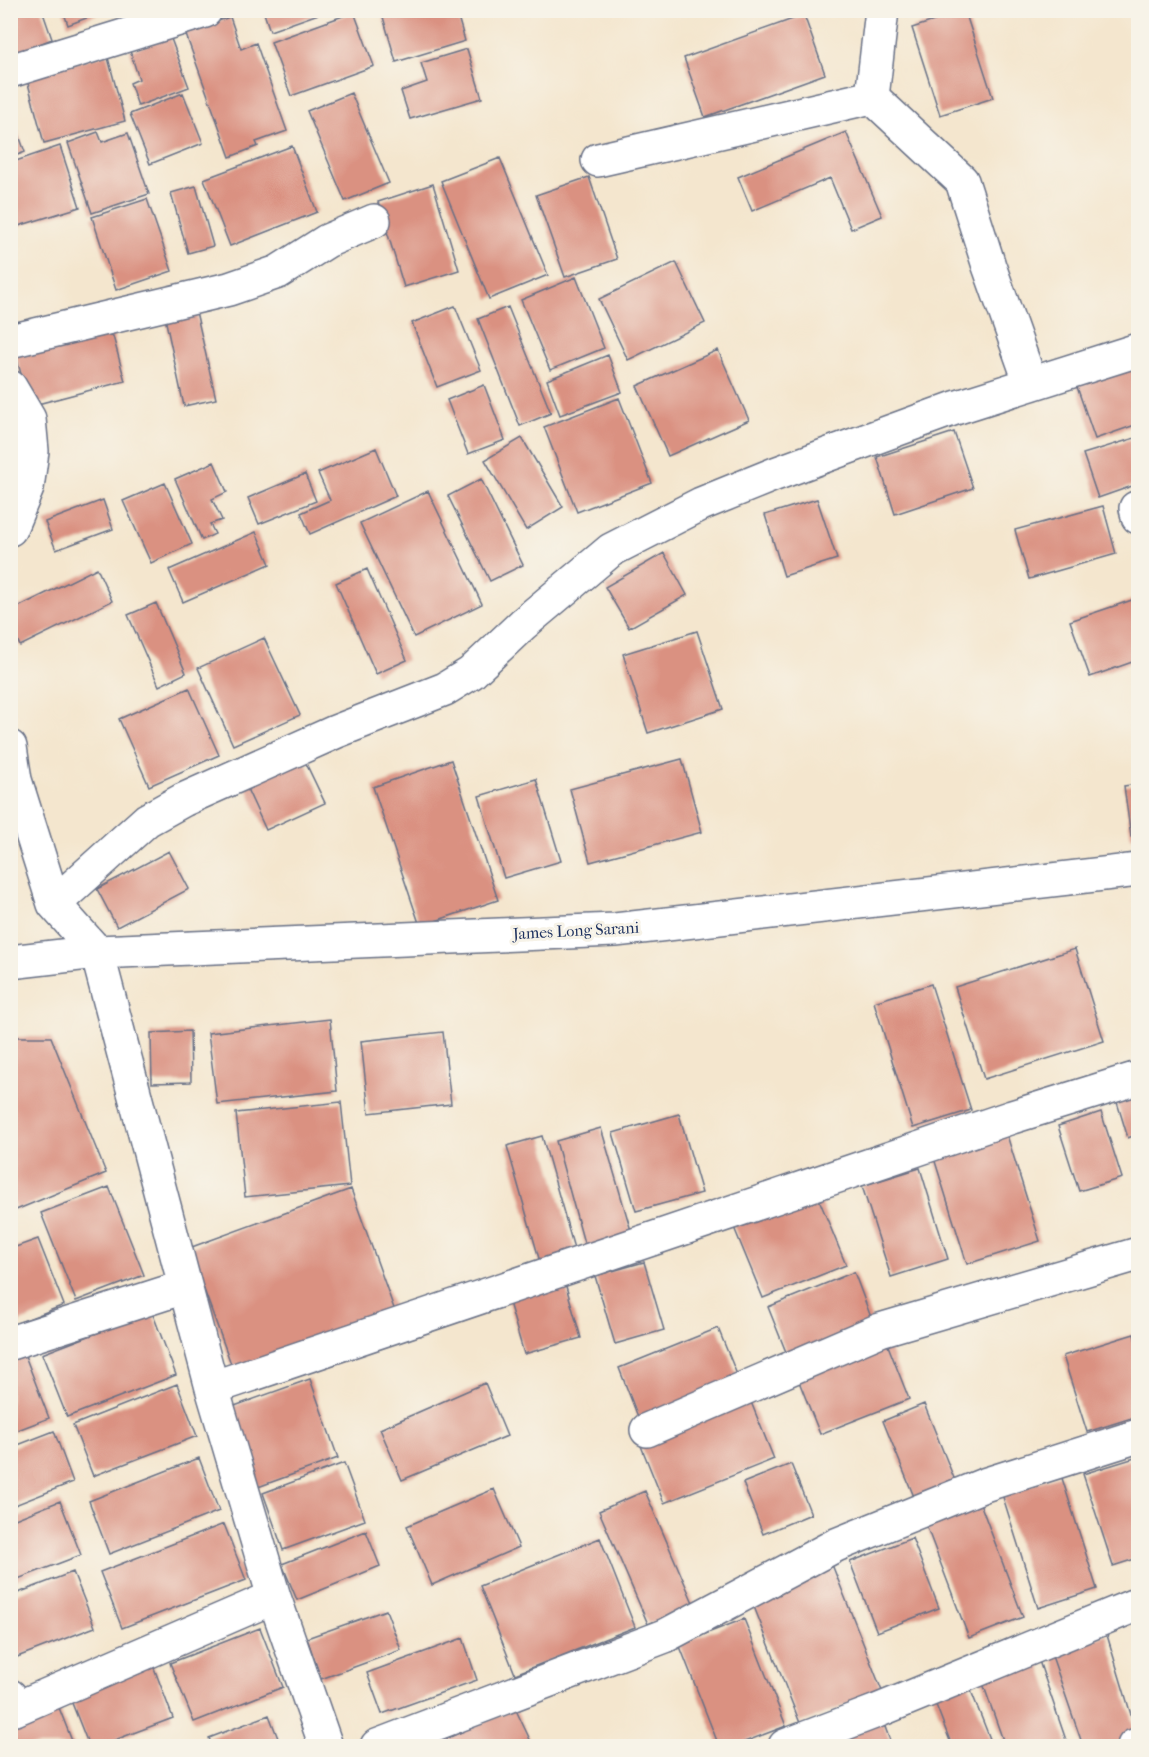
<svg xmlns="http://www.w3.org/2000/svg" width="1149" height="1757" font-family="'IM FELL French Canon',serif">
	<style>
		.building { fill: #da9181 }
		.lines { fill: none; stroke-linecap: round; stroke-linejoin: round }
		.minor-casing { stroke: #676f85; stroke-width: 36 }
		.major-casing { stroke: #676f85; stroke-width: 36 }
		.minor { stroke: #fff; stroke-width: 33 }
		.major { stroke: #fff; stroke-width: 33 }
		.labels { text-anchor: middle; stroke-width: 6; stroke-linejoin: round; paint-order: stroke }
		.street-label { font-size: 16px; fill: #1b2f5e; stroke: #f7f3e8 }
	</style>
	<rect width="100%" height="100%" fill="#f7f3e8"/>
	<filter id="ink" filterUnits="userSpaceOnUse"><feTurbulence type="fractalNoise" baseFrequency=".0167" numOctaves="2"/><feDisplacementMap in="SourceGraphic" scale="12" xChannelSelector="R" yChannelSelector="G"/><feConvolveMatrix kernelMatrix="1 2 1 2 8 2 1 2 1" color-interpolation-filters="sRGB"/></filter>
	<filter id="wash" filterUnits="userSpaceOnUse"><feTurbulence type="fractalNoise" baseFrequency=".008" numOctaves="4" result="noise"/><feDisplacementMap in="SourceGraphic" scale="24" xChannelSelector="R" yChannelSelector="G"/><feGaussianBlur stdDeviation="1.35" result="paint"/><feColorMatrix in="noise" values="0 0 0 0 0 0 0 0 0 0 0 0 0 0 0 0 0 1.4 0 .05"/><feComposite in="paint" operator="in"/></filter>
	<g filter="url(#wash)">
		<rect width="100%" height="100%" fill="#f4e6ce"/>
		<g id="blocks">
			<path class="building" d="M10,10H42L52,39L17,53L10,36Z
				M63,10H105V11L68,25Z
				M263,10H327V11L270,31Z
				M381,10H456L465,41L396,62Z
				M965,11L993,98L940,115L912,28Z
				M354,12L374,66L291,96L271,42Z
				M804,15L825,74L705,117L684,58Z
				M230,17L241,49L256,43L287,131L256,142L258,146L230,157L185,32Z
				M170,36L189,87L138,106L130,83L139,79L130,51Z
				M467,49L482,98L410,119L401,91L427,82L421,63Z
				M107,54L125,121L44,143L26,76Z
				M183,93L203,143L150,164L130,114Z
				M351,93L389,183L345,201L307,111Z
				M11,113L25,152L10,158V114Z
				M98,132L102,142L128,133L149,194L92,213L68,143Z
				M846,132L882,216L851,229L830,178L752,211L738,177Z
				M60,146L80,207L15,227L10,216V163Z
				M292,146L317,212L230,246L204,179Z
				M500,158L548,275L489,299L441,181Z
				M589,177L617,259L565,277L536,195Z
				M433,184L459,270L404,287L378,202Z
				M196,186L213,246L188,253L171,193Z
				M147,199L172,271L116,290L92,217Z
				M676,262L705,323L628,360L599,299Z
				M576,277L604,348L550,370L521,300Z
				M455,306L481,370L437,387L412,323Z
				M195,307L216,399L184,406L164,313Z
				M508,307L551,413L520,426L478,319Z
				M90,330L113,336L125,381L30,406L14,349Z
				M718,350L749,420L668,456L637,386Z
				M608,355L622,392L560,415L547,380Z
				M1138,362V424L1095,439L1076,384Z
				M484,385L505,440L468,454L447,400Z
				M619,398L652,483L577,512L544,427Z
				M954,432L973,488L895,514L877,457Z
				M1138,437V484L1098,498L1083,454Z
				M522,438L563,507L526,530L485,460Z
				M376,448L396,496L310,534L301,513L330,500L318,473Z
				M214,462L227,492L212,499L222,520L210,524L215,534L202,540L175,479Z
				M305,474L316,501L259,524L248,498Z
				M481,479L523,565L490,581L448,496Z
				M165,483L192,544L151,563L123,501Z
				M428,491L482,604L414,637L360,523Z
				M817,499L837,559L784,576L765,515Z
				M103,500L113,529L56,550L45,522Z
				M1103,506L1116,554L1029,579L1015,530Z
				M256,532L270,564L183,602L169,570Z
				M664,553L687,595L629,628L605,587Z
				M97,568L112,601L20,646L10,623V611Z
				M367,569L407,660L376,674L336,583Z
				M1135,599L1138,610V660L1090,677L1070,621Z
				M156,603L186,673L159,686L128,615Z
				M697,631L723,709L648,733L623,654Z
				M264,638L300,715L233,745L198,668Z
				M189,688L219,755L149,786L119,719Z
				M301,753L325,803L266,830L243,780Z
				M682,759L702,832L590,862L570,789Z
				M451,760L498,900L420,926L373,787Z
				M536,779L561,861L504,878L479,796Z
				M1138,784V836L1131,837L1124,786Z
				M169,851L189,889L117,927L97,889Z
				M1075,949L1104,1041L984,1079L955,987Z
				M931,984L971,1110L913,1128L874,1002Z
				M330,1019L337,1091L217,1104L208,1033Z
				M190,1031L191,1082L152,1083L151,1033Z
				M443,1032L451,1104L369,1113L361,1041Z
				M10,1037H51L106,1173L16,1210L10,1195Z
				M1138,1091V1134L1128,1138L1116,1099Z
				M341,1102L350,1186L245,1197L236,1113Z
				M1101,1112L1122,1178L1079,1191L1058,1126Z
				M679,1114L702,1193L636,1211L613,1133Z
				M601,1128L634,1241L587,1254L556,1141Z
				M1006,1132L1040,1241L967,1264L933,1155Z
				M542,1136L577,1259L542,1269L507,1146Z
				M920,1168L948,1259L891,1277L862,1186Z
				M109,1187L144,1275L76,1301L41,1213Z
				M351,1189L396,1314L234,1372L189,1248Z
				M816,1192L846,1265L763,1298L733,1225Z
				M38,1239L64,1305L10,1326V1249Z
				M644,1262L664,1330L615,1344L595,1276Z
				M854,1272L875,1328L790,1362L768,1307Z
				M563,1276L581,1338L524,1354L506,1292Z
				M152,1312L176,1375L67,1417L42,1354Z
				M718,1328L742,1387L642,1427L619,1368Z
				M1134,1334L1138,1350V1416L1087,1432L1063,1356Z
				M887,1343L909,1399L820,1434L798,1379Z
				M24,1353L49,1418L10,1433V1359Z
				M310,1379L338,1458L258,1487L229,1408Z
				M485,1383L507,1436L402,1480L380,1429Z
				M177,1384L197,1436L93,1476L73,1425Z
				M749,1397L774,1459L664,1503L639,1441Z
				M924,1404L958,1488L917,1504L883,1421Z
				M54,1431L73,1482L10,1507V1448Z
				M1138,1457V1558L1113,1566L1083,1474Z
				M199,1458L219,1511L109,1554L89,1501Z
				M344,1463L365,1520L283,1550L263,1493Z
				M791,1464L811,1514L763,1534L743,1483Z
				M1061,1475L1097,1589L1038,1608L1002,1494Z
				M494,1489L519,1547L432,1585L407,1526Z
				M645,1491L694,1605L648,1624L599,1511Z
				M60,1501L81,1555L10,1582V1521Z
				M980,1503L1023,1617L969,1638L926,1525Z
				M224,1524L246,1580L122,1628L100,1572Z
				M366,1531L380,1566L297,1600L282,1564Z
				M600,1538L635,1627L515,1674L480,1586Z
				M912,1538L939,1608L877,1632L850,1562Z
				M831,1562L882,1691L800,1723L749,1594Z
				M73,1572L95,1627L12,1659L10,1654V1596Z
				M386,1610L401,1650L321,1679L307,1638Z
				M744,1619L786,1726L734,1746H719L679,1644Z
				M260,1628L283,1687L194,1722L170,1663Z
				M1107,1635L1138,1738L1111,1746H1083L1051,1653Z
				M463,1638L477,1680L382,1714L367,1673Z
				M1037,1655L1068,1746H1005L980,1675Z
				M151,1660L173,1718L99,1746H89L68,1693Z
				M966,1678L992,1744L985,1746H952L931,1692Z
				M54,1695L74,1746H10V1712Z
				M515,1708L533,1746H430Z
				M269,1715L281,1746H212L209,1738Z
				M881,1716L892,1746H803Z"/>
		</g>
	</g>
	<g filter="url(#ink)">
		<use href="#blocks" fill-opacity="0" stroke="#676f85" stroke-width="1.5"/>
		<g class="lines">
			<defs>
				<path id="minor" d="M882,10L872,97L962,181L989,266L1031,384
					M10,71L205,11
					M598,160L872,97
					M10,341L229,289L278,272L327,241L374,221
					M10,387L29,419L32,451L27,488L10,529
					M1136,508L1138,517
					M10,747L15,780L54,904L97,952L212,1388L274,1597L326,1746
					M54,904L147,820L183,800L335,732L445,689L471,673L523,624L611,550L701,504L775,474L955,408L1138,350
					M10,1343L184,1287
					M212,1388L1012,1117L1138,1078
					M647,1430L880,1330L1138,1254
					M10,1696L15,1709L274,1597
					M377,1746L665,1636L836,1545L984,1485L1138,1436
					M785,1746L877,1711L1138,1604
					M1134,1746L1138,1745"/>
				<path id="major" d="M10,962L97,952L615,930L1138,870"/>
			</defs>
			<use href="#minor" class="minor-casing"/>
			<use href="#major" class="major-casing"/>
			<use href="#minor" class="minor"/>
			<use href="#major" class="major"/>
		</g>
	</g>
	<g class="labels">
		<g class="street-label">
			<text transform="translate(576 930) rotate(-3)" y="6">James Long Sarani</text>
		</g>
	</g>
	<rect width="1149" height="1757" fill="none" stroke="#f7f3e8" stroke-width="36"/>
</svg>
